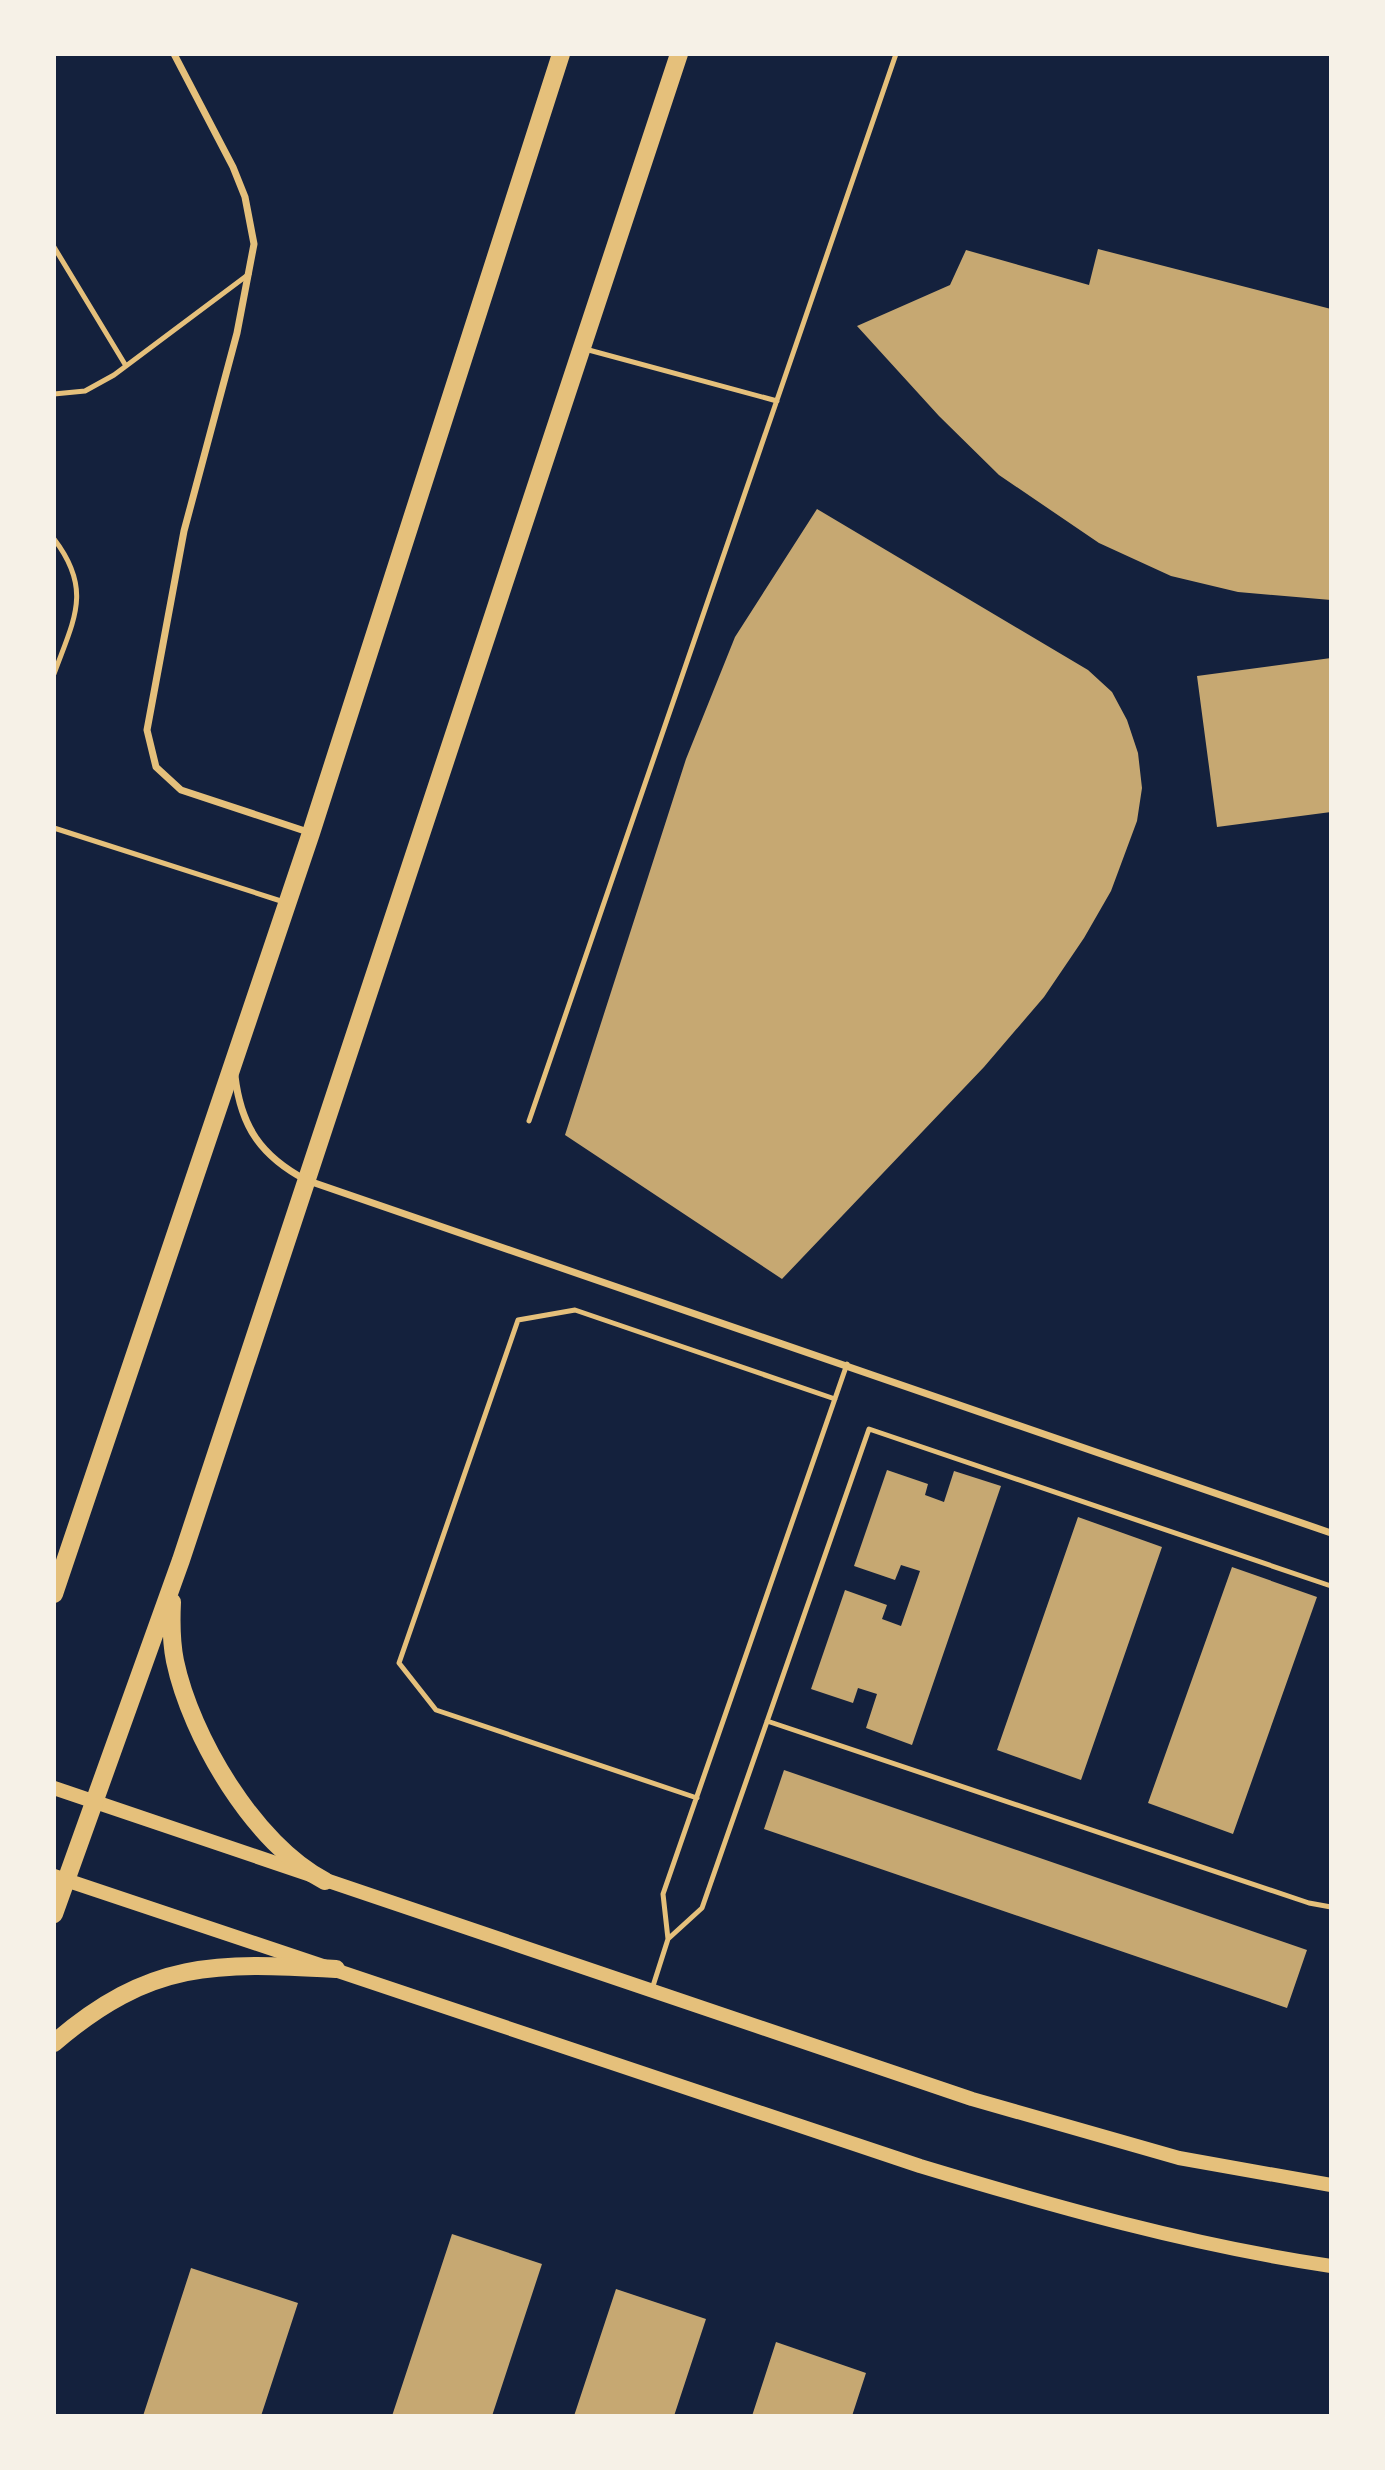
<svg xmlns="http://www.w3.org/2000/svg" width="1385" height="2470" font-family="'Archivo Narrow',sans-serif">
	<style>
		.building { fill: #c6a872 }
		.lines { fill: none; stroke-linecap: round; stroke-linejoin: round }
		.service { stroke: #e5c07b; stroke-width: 5 }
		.minor { stroke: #e5c07b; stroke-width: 7 }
		.secondary { stroke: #e5c07b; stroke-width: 14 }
		.primary { stroke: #e5c07b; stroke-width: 18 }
	</style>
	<rect width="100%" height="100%" fill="#14213d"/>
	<path class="building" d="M1098,249L1331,309V600L1238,592L1171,576L1099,543L999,475L939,416L857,326L950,285L966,250L1089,285Z
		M817,509L1088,670L1112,692L1127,720L1138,753L1142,788L1137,821L1111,891L1084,938L1044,997L984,1067L782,1279L565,1135L686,759L735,637Z
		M1331,658V812L1217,827L1197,676Z
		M887,1470L928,1484L925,1495L944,1502L954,1471L1001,1486L912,1745L866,1728L877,1694L858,1688L853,1703L811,1689L845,1590L887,1605L882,1619L901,1626L920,1571L901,1565L895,1580L854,1566Z
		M1078,1517L1162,1547L1081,1780L997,1750Z
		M1232,1567L1317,1597L1233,1834L1148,1803Z
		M784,1770L1307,1950L1287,2008L764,1829Z
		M452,2234L542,2264L492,2416H392Z
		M191,2268L298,2303L261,2416H143Z
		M616,2289L706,2319L674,2416H574Z
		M776,2342L866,2373L852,2416H752Z"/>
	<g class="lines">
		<path class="service" d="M54,247L126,366
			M585,349L777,401
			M54,394L85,391L114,375L249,274
			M54,539C93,590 74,619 54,674
			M54,828L284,902
			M529,1121L896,54
			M767,1721L1309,1903L1331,1907
			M697,1798L436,1710L399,1663L518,1320L575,1310L835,1399
			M668,1939L702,1908L869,1429L1331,1586
			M652,1989L668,1939L663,1894L847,1364"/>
		<path class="minor" d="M174,54L233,167L245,197L254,244L237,333L184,531L147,730L156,767L181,790L311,833
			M235,1076C241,1127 261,1156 306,1180L1331,1533"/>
		<path class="secondary" d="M54,1788L972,2099L1179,2158L1331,2185
			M54,1876L920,2166C1056,2207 1190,2245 1331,2266"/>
		<path class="primary" d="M54,1594L311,833L561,54
			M172,1602C171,1622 171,1641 175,1661C191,1737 255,1845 325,1881
			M54,1914L181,1560L679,54
			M54,2043C150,1960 216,1962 336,1969"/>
	</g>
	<rect width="1385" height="2470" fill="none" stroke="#f6f1e7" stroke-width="112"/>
</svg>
